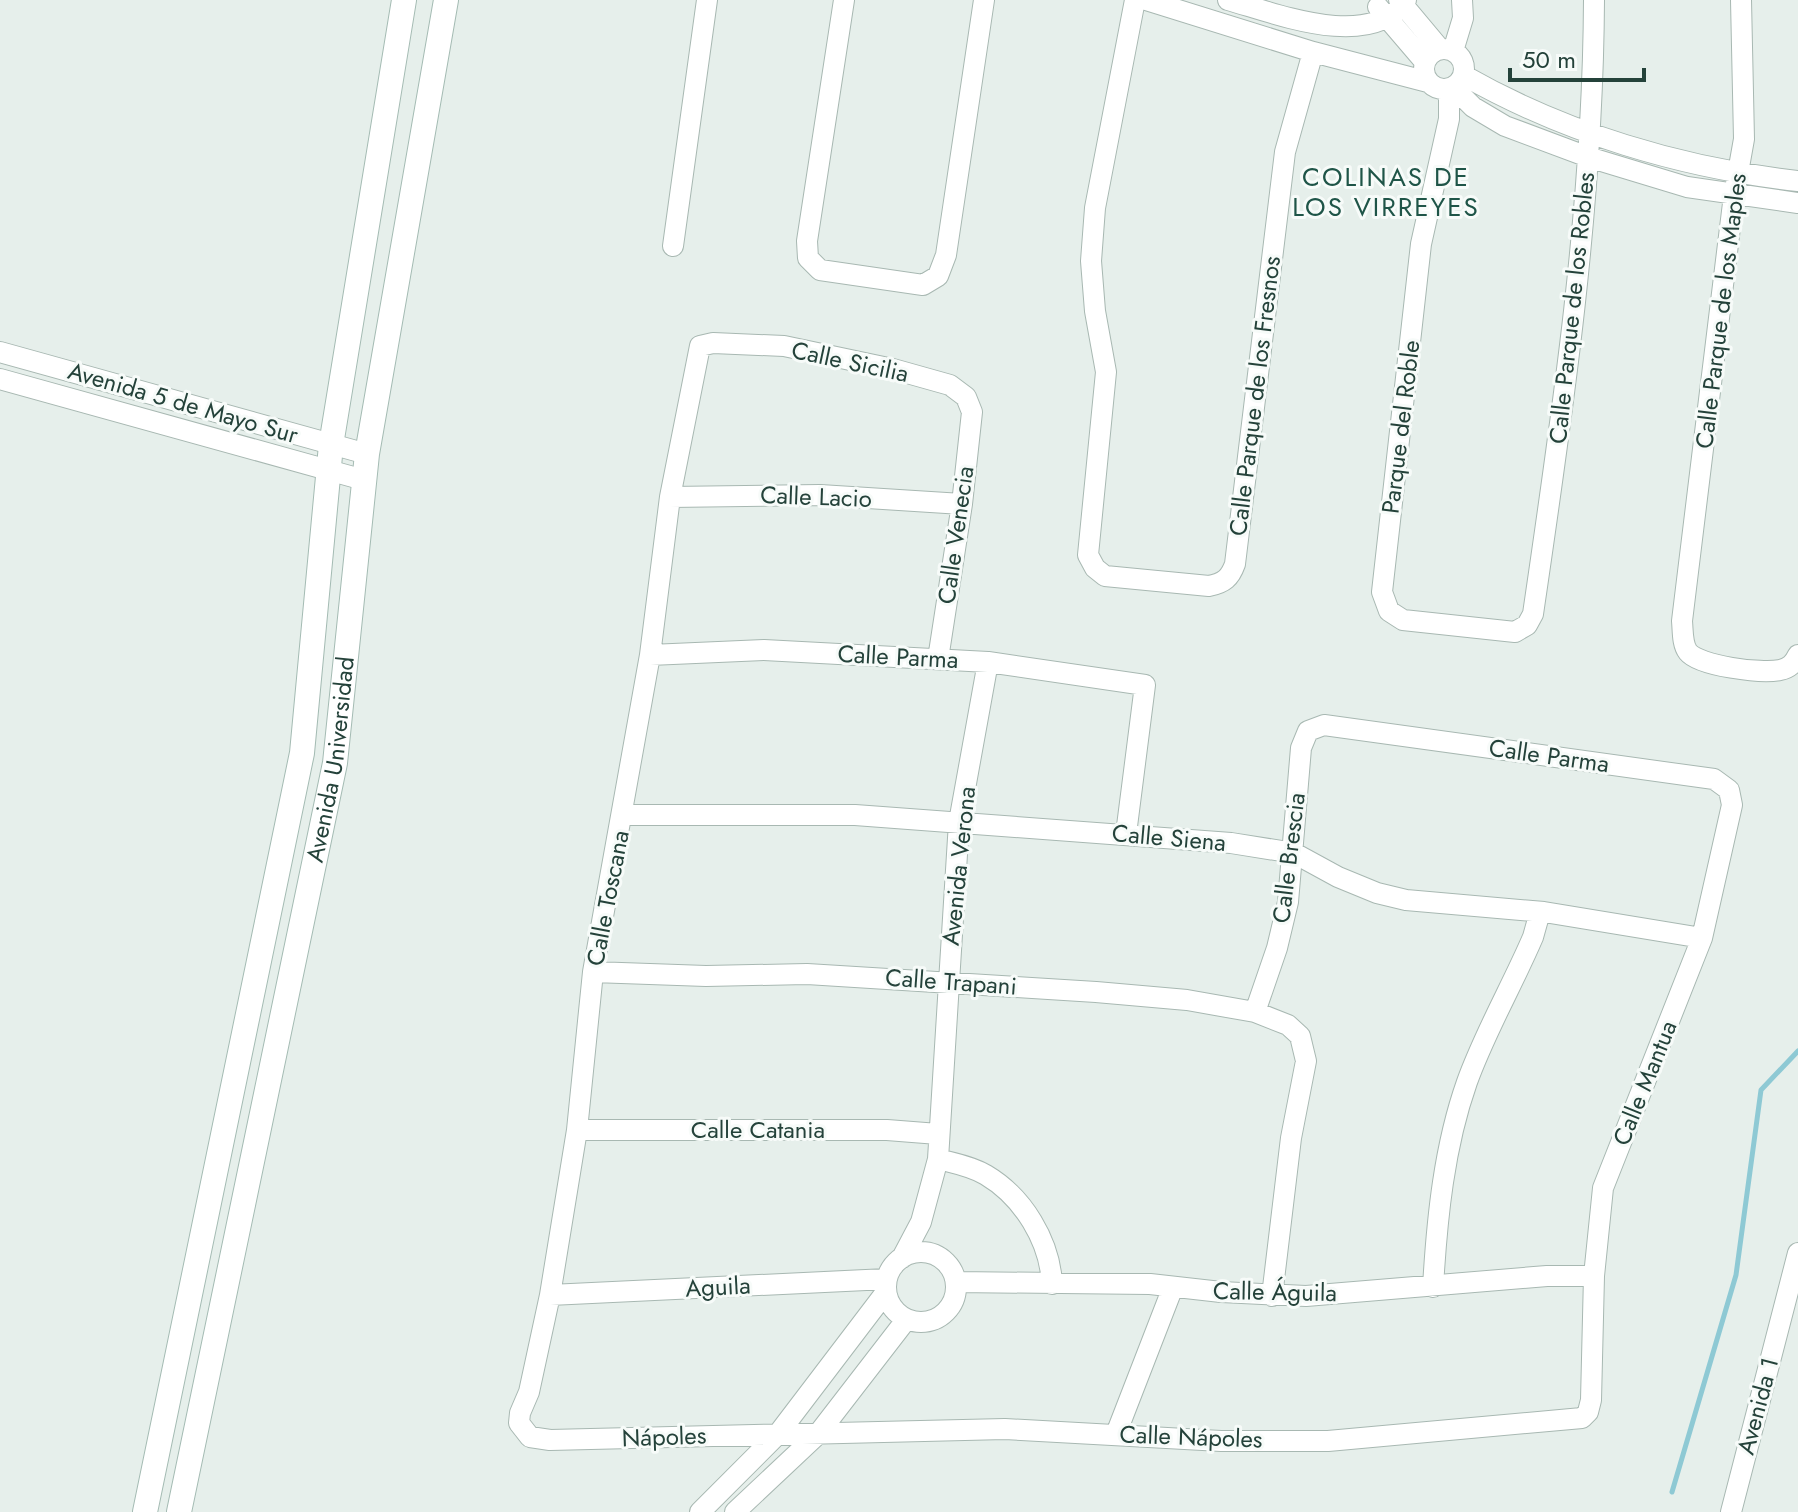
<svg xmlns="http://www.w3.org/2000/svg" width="1798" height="1512" font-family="Jost,sans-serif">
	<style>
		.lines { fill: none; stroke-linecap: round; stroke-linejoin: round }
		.stream { stroke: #8ec9d4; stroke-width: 5 }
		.street-casing { stroke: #a8b8b2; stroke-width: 22 }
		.secondary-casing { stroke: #a4bbb3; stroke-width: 26 }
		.street { stroke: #fff; stroke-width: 20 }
		.secondary { stroke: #fff; stroke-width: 24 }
		.labels { text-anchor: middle; stroke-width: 6; stroke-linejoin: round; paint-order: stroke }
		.street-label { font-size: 24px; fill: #24423a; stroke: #f7fbf9 }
		.neighbourhood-label { font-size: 26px; letter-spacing: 2px; fill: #1f5548; stroke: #f7fbf9 }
	</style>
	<rect width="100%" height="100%" fill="#e6efeb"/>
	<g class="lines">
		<path class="stream" d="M1672,1492L1736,1275L1761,1090L1798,1051"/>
		<defs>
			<path id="street" d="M844,0L807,241L808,258L820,270L923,285L938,276L946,255L984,0
				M1135,0L1095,208L1091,261L1095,311L1106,372L1088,555L1095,568L1105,576L1209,586C1224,583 1230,578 1235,564L1285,152L1313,52
				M1146,0L1313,52L1428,82
				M1228,0C1275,13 1370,52 1406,0
				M1399,0L1440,49
				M1741,0L1744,139L1734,195L1682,621C1683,631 1682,644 1688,652C1699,666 1762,674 1780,670C1790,668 1794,663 1798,655
				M1378,7L1425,62
				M1424 69a20 20 0 1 1 40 0a20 20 0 1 1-40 0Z
				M1453,51L1463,18L1462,0
				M1463,75C1565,133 1681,168 1798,181
				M1453,87L1473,107L1505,126L1588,157L1687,187L1798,203
				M1449,89V119L1421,244L1382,592L1389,611L1403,620L1515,632L1527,625L1533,614C1563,410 1593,206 1594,0
				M673,246L707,0
				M0,352L367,454
				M0,379L364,480
				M670,497L820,495L962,504
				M650,655L764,650L988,662L1145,685L1126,834
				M938,659L962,504L972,412L966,397L950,385L893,369L784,346L713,343L700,346L670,497L650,655L593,972L577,1130L550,1295L529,1392L520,1413L519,1423L530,1437L550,1440L1005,1429L1221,1441H1328L1582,1418L1588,1412L1591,1400L1594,1276L1603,1188L1702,938L1732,805L1729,790L1714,779L1324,725L1308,731L1301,748L1288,902L1277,948L1255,1012
				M623,815H855L1231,843L1294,853L1338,877L1377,893L1406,900L1544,912L1702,938
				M593,972L706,976L807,974L1096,992L1187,1000L1255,1012L1288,1025L1300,1036L1306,1061L1291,1138L1272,1296
				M577,1130H887L938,1134
				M938,1159C953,1163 971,1166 986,1175C1023,1197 1050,1241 1052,1284
				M886 1287a35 35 0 1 1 70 0a35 35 0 1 1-70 0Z
				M902,1258L921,1222L938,1159L959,822L988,662
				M956,1282L1150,1284L1221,1292L1306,1296L1547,1276H1594
				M1433,1287C1437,1218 1444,1147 1467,1082C1485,1032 1512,986 1533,937L1540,912
				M550,1295L887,1279
				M1116,1434L1173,1287
				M700,1512L778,1434L886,1292
				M735,1512L818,1434L906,1320
				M1731,1512L1798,1253"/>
			<g id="secondary">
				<path d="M145,1512L302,753L331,445L404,0"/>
				<path id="s1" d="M179,1512L335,763L367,454L446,0"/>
			</g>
		</defs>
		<use href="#street" class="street-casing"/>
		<use href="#secondary" class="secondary-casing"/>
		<use href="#street" class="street"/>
		<use href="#secondary" class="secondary"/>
	</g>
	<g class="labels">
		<g class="street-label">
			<text transform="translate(1572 308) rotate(-84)" y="8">Calle Parque de los Robles</text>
			<text transform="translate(1721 311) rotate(-83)" y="8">Calle Parque de los Maples</text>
			<text transform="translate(850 362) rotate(12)" y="8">Calle Sicilia</text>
			<text transform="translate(1255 396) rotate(-83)" y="8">Calle Parque de los Fresnos</text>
			<text transform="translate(183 403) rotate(16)" y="8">Avenida 5 de Mayo Sur</text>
			<text transform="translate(1401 427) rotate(-83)" y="8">Parque del Roble</text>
			<text transform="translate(816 497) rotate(2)" y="8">Calle Lacio</text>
			<text transform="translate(956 535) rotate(-82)" y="8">Calle Venecia</text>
			<text transform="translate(898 657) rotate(3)" y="8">Calle Parma</text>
			<text transform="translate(1549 756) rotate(8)" y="8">Calle Parma</text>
			<text dy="8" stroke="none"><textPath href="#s1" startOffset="768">Avenida Universidad</textPath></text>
			<text transform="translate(1169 838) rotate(5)" y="8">Calle Siena</text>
			<text transform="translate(1289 858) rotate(-83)" y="8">Calle Brescia</text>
			<text transform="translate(959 866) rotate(-84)" y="8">Avenida Verona</text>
			<text transform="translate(608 898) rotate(-79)" y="8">Calle Toscana</text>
			<text transform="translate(951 982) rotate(4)" y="8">Calle Trapani</text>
			<text transform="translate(1645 1083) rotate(-68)" y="8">Calle Mantua</text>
			<text x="758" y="1138">Calle Catania</text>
			<text transform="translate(718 1287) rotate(-3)" y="8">Aguila</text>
			<text transform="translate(1275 1292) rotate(1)" y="8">Calle Águila</text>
			<text transform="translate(1758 1406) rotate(-75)" y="8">Avenida 1</text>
			<text transform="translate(664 1437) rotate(-2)" y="8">Nápoles</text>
			<text transform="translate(1191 1437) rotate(2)" y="8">Calle Nápoles</text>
		</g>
		<g class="neighbourhood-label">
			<text x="1386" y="186">COLINAS DE<tspan x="1386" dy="30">LOS VIRREYES</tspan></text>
		</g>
	</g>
	<path d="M1510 68v12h134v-12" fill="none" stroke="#24423a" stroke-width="4"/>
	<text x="1522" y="68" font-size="24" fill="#24423a" stroke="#f7fbf9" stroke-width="6" paint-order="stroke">50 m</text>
</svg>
